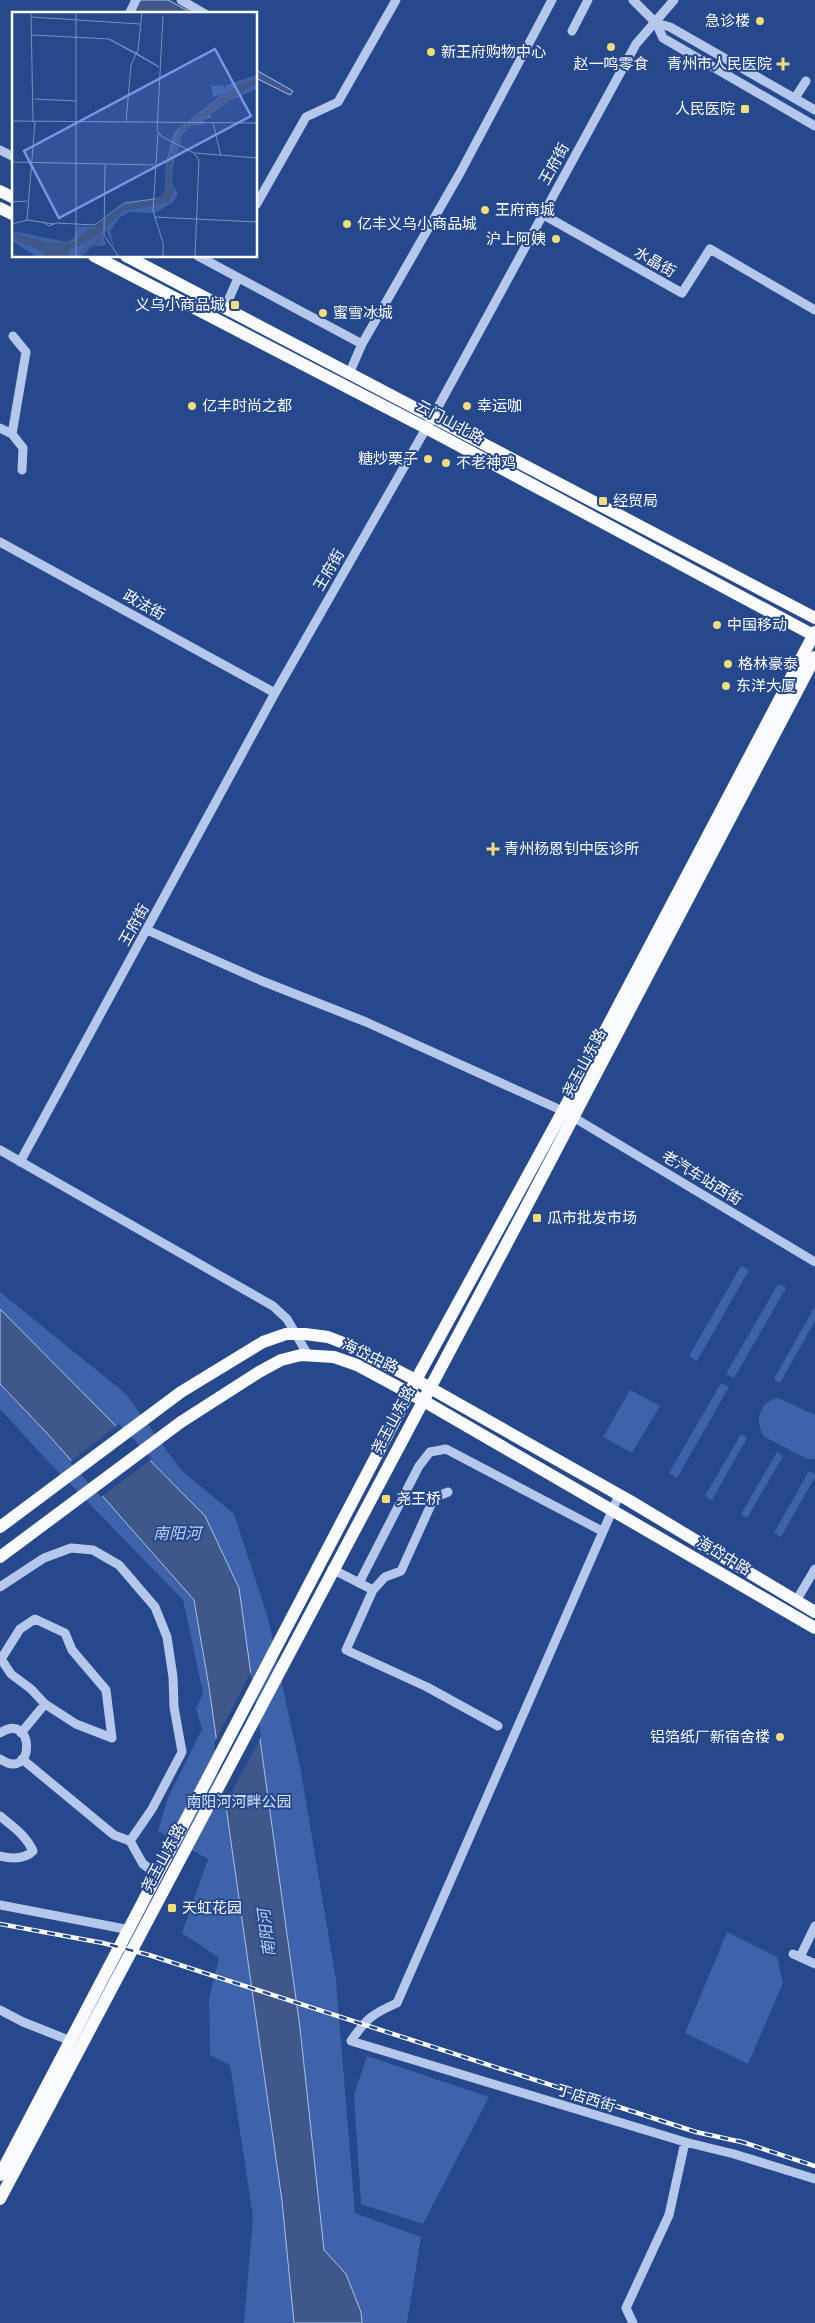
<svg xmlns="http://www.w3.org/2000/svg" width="815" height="2323" font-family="'Archivo Narrow','Noto Sans SC',sans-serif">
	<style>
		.green { fill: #3e63aa }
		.water { fill: #405889; stroke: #a9c1eb }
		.pier { fill: #26488c }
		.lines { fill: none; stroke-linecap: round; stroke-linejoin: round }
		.minor { stroke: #b5c7ea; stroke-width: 9 }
		.major { stroke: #f9fafe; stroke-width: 12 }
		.rail-casing { stroke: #fff; stroke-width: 4.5 }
		.rail { stroke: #26488c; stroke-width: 2.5; stroke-dasharray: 8; stroke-linecap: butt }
		.poi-dot { fill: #f3dd7a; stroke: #26488c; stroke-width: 2 }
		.labels { text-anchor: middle; stroke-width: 4; stroke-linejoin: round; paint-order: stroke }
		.poi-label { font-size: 15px; fill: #fff; stroke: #26488c; text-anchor: start }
		.street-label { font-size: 15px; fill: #fff; stroke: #26488c }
		.park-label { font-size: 15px; fill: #d9e4f8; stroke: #26488c }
		.water-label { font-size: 16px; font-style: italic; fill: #c1d2f1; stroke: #26488c }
		.inset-road { fill: none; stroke: #7d91ba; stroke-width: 1 }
		.view { fill: #7795e8; fill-opacity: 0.15; stroke: #7795e8; stroke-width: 2.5 }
		.inset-edge { fill: none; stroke: #fff; stroke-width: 2.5 }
	</style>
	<rect width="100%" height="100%" fill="#26488c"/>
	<path class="green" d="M741,1266L749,1270L697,1361L689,1356Z
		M778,1284L786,1288L734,1378L726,1374Z
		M0,1292L126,1394L181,1470L234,1514L268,1618L301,1772L336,1980L355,2213L421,2237L407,2323H244L253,2217L230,2065L210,2055L209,1999L219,1958L182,1933L208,1859L158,1831L168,1798L202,1729L196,1709L203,1693L183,1600L43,1456L0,1409Z
		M815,1306V1321L780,1383L774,1379Z
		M721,1383L729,1387L677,1478L669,1473Z
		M630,1390L660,1406L632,1453L603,1437Z
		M778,1398L815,1415V1459H807L765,1437C753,1423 759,1401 778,1398Z
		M741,1434L747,1438L712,1500L705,1496Z
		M777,1452L783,1456L747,1518L741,1514Z
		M809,1471L815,1474V1477L781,1537L774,1533Z
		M727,1932L777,1957L783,1983L748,2064L685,2033Z
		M367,2056L489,2097L423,2224L361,2204L354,2095Z"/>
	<path class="water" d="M139,0H168L194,14H131Z
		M256,70L293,91L290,95L256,78Z
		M0,1309L205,1516L239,1588L300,2028L324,2250L346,2274L361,2312L362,2323H294L282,2201L209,1687L194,1600L46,1432L0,1384Z"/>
	<path class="pier" d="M119,1424L152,1459L101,1497L70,1462Z
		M251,1672L261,1737L223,1808L214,1743Z"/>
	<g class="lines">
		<path class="minor" d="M181,0L205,14
			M633,0L656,23L663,38L815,126
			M129,14L136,0
			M656,23L670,27L815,110
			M572,31L588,0
			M795,98L806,81
			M0,150L14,157
			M256,205L306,117L338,102L396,0
			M542,214L682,293L710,249L815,310
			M198,256L362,344
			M225,308L238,278
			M13,336L26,352L12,434L23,448L22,470
			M349,374L362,344L460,173L552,0
			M0,428L12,434
			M0,542L275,693
			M147,930L262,981L366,1022L563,1111L815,1262
			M0,1150L273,1306L287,1319L308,1355
			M20,1162L275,693L432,418L636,44L674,0
			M448,1492L434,1498L401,1571L385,1577L373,1590L346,1650L427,1687L498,1726
			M619,1495L397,2003C372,2014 366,2019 351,2041L685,2142L734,2154L815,2179
			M332,1569L373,1590
			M359,1583L419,1466L430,1452L446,1449L602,1531
			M0,1587L44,1558L71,1548L93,1550L119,1565L155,1607L167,1637L173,1677L174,1707L182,1752L152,1809L130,1841
			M796,1601L815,1569
			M35,1619L65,1633L72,1650L106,1690L112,1738L76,1724L45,1704L31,1689L11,1674L1,1659L20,1629Z
			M0,1733C35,1710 36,1783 0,1759
			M21,1733L45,1704
			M22,1759L114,1835L130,1841L143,1864L158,1875
			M0,1816C13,1827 26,1835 33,1851C24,1860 12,1859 0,1856
			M0,1905L130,1930
			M793,1954L815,1964
			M800,1957L815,1926
			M0,2010L23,2022L71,2041
			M633,2323L626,2308L669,2215L685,2142"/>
		<path class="major" d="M0,191L14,198
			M0,208L14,215
			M94,256L426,428L815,636
			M126,256L815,618
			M0,1527L181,1392L263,1342L286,1334H305L328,1337L346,1344L416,1380L630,1501L815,1612
			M0,1557L181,1422L259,1372L281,1360L301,1355L334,1357L357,1365L422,1400L815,1628
			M0,2175L416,1380L563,1111L815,632
			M0,2199C271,1684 547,1173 815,657"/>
		<defs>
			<path id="rail" d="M0,1924L103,1943L149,1955L696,2132L746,2143
				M739,2141L815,2166"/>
		</defs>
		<use href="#rail" class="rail-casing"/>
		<use href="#rail" class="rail"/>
	</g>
	<g class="poi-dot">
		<circle cx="760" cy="21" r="5"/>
		<circle cx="611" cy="47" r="5"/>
		<circle cx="431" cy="52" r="5"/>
		<path d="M780.5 56.5h5v5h5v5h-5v5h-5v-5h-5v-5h5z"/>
		<rect x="740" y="104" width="10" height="10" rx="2.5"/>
		<circle cx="485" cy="210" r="5"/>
		<circle cx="347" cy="224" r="5"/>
		<circle cx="556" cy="239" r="5"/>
		<rect x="230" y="300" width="10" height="10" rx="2.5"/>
		<circle cx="323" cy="313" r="5"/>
		<circle cx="192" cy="406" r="5"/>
		<circle cx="467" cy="406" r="5"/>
		<circle cx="428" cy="459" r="5"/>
		<circle cx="446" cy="463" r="5"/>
		<rect x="598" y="496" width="10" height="10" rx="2.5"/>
		<circle cx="717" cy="625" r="5"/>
		<circle cx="728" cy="664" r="5"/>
		<circle cx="726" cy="686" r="5"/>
		<path d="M490.5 841.5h5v5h5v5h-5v5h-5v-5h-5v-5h5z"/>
		<rect x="532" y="1213" width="10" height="10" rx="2.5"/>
		<rect x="381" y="1494" width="10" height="10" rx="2.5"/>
		<circle cx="780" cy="1737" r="5"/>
		<rect x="167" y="1903" width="10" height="10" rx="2.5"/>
	</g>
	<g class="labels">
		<g class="poi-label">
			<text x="750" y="26" text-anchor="end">急诊楼</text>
			<text x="441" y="57">新王府购物中心</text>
			<text x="611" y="69" text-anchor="middle">赵一鸣零食</text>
			<text x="772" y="69" text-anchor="end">青州市人民医院</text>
			<text x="735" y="114" text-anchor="end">人民医院</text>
			<text x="495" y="215">王府商城</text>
			<text x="357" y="229">亿丰义乌小商品城</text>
			<text x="546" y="244" text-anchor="end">沪上阿姨</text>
			<text x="225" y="310" text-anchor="end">义乌小商品城</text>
			<text x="333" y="318">蜜雪冰城</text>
			<text x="202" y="411">亿丰时尚之都</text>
			<text x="477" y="411">幸运咖</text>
			<text x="418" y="464" text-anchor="end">糖炒栗子</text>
			<text x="456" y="468">不老神鸡</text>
			<text x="613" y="506">经贸局</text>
			<text x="727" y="630">中国移动</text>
			<text x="738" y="669">格林豪泰</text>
			<text x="736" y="691">东洋大厦</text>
			<text x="504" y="854">青州杨恩钊中医诊所</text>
			<text x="547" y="1223">瓜市批发市场</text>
			<text x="396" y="1504">尧王桥</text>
			<text x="770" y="1742" text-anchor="end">铝箔纸厂新宿舍楼</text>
			<text x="182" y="1913">天虹花园</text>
		</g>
		<g class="street-label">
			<text transform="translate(554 164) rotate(-61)" y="5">王府街</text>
			<text transform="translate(655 262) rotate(30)" y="5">水晶街</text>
			<text transform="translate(450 422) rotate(28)" y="5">云门山北路</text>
			<text transform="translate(329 570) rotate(-60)" y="5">王府街</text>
			<text transform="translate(144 605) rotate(29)" y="5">政法街</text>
			<text transform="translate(134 925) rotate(-61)" y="5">王府街</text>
			<text transform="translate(584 1063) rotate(-62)" y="5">尧王山东路</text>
			<text transform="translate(702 1178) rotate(31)" y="5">老汽车站西街</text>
			<text transform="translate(370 1356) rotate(25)" y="5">海岱中路</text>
			<text transform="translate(393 1420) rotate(-62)" y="5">尧王山东路</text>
			<text transform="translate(724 1556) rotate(31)" y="5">海岱中路</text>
			<text transform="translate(163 1858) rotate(-62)" y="5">尧王山东路</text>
			<text transform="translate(586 2098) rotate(17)" y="5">丁店西街</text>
		</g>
		<g class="park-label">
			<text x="239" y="1807">南阳河河畔公园</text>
		</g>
		<g class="water-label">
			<text x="177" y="1539">南阳河</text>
			<text transform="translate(266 1933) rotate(-97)" y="6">南阳河</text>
		</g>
	</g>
	<g transform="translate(12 12)">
		<rect width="245" height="245" fill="#26488c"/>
		<path d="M245,63V77L219,88L199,102V106L192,107V113H181L171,121L161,153L160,171L166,183L161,190L144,201L117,200L107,206L98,219L103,238L94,218L91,223L94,233L79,235L70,245H25L0,229V219L55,230L61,227L66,214L84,215L112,192L148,185L153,178L154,150L162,120L211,82L201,85L199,74L212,73L214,80V73Z" fill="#3e63aa"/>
		<path d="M245,67V70L171,120L159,152L162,179L156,191L112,199L89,220L88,232L76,236L69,245V239L86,228L87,223L58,238L54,245L32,244V240L0,227V220L34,230L57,231L67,227L74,218L83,216L113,193L147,187L155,175V151L168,117L225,73Z" fill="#405889"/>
		<path class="inset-road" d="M19,0L21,110M151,4L145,118L149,124L182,141L187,148L183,245M20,5L128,12M20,23L97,27L124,41L147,55L97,27M23,87L64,89M0,109L245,111M114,110L119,53L126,38L130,0M201,111L209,144M146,121L141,199L151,231V245M183,141L245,146M0,150L142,153M93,153L92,223L107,245M0,190L15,189M143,205L245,210M15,208L23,110M31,210L37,214L44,211L83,213L112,191L142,187M0,212L15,208L42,212M64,245V0"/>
		<path class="view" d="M203,37L239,104L47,206L12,139Z"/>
		<rect width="245" height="245" class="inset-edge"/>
	</g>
</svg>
